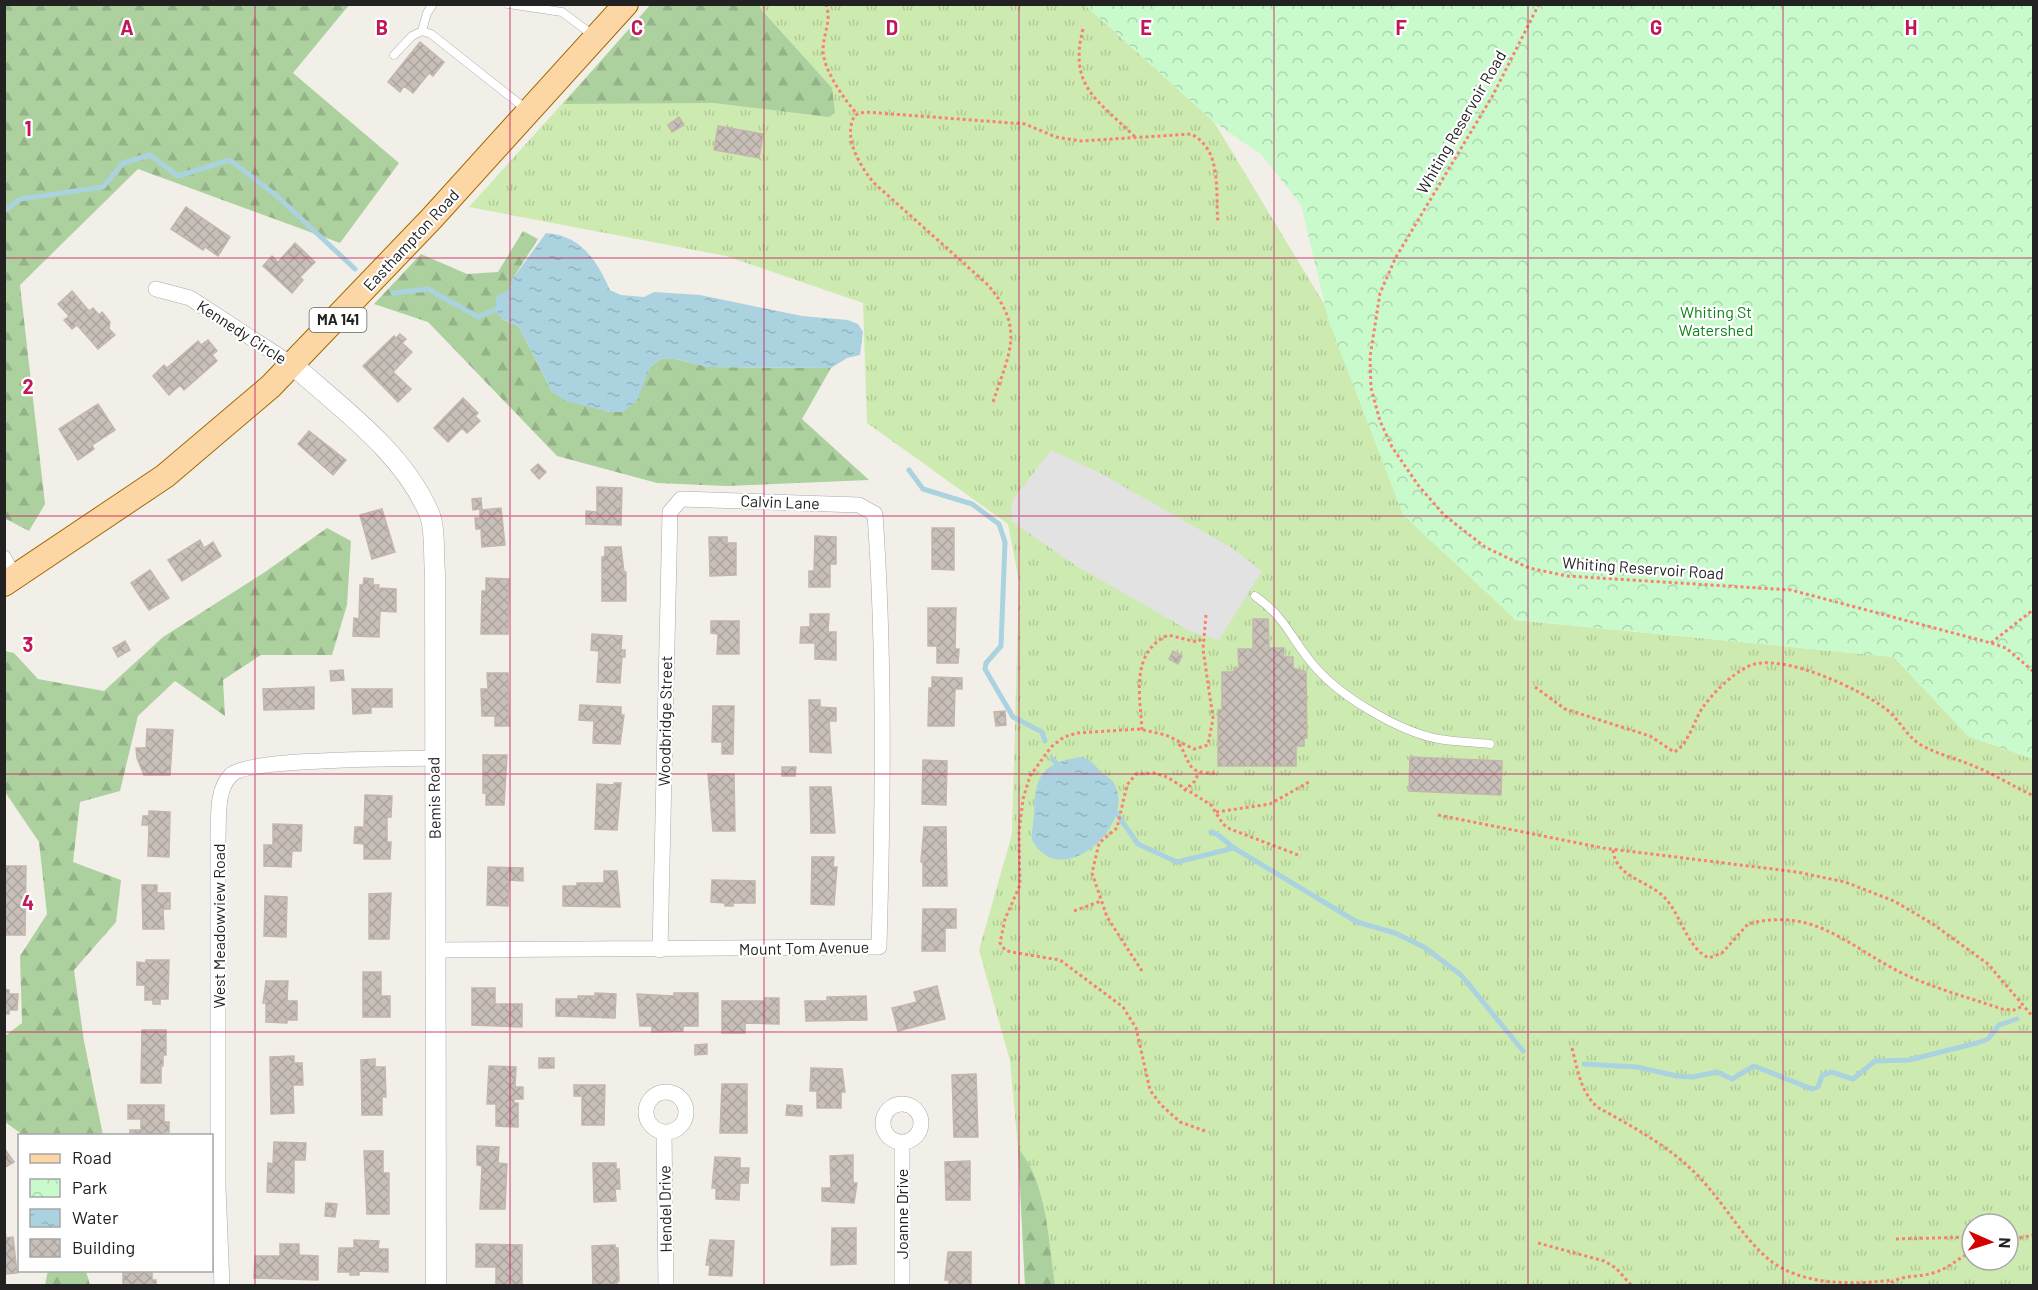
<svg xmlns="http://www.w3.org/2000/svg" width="2038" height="1290" font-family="Barlow,sans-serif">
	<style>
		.grass { fill: url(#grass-tufts); fill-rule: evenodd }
		.forest { fill: url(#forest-firs) }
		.park { fill: url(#park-crowns) }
		.parking { fill: #e2e2e2 }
		.water { fill: url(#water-ripples) }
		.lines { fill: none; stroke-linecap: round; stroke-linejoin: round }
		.stream { stroke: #aad3df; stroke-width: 5 }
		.building { fill: url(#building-cross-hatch); stroke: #c4b6ab; stroke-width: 1.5 }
		.service-casing { stroke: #a9a9a9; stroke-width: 9 }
		.minor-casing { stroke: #a9a9a9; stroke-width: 16 }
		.tertiary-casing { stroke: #a9a9a9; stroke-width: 21 }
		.primary-casing { stroke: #a06b00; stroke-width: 26 }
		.path { stroke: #fa8072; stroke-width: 3; stroke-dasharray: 3 3; stroke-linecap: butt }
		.service { stroke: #fff; stroke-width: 8 }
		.minor { stroke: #fff; stroke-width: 15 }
		.tertiary { stroke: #fff; stroke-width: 20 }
		.primary { stroke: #fcd6a4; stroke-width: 24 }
		.grid { fill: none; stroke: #c2185b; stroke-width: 1.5; stroke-opacity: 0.55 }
		.labels { text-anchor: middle; stroke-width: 4.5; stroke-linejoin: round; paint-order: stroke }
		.shield { fill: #fff; stroke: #646464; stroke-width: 1.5 }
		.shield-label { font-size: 15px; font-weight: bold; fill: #222 }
		.street-label { font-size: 16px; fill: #222; stroke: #fff }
		.park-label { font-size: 16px; fill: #0c8416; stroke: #fff }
		.grid-label { font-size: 20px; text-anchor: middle; font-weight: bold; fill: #c2185b; stroke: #fff; stroke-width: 4.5; stroke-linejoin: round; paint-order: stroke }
	</style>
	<defs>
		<pattern id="grass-tufts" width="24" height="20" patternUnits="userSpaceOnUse" patternTransform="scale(1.5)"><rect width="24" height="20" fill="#cdebb0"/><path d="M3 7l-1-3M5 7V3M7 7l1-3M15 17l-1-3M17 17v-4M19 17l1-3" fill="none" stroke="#b0c997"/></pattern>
		<pattern id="forest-firs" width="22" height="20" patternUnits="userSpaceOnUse" patternTransform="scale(1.5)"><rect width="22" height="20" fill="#add19e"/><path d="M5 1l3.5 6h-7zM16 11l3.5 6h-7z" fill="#95b388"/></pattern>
		<pattern id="park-crowns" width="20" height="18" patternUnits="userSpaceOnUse" patternTransform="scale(1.5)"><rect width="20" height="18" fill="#c8facc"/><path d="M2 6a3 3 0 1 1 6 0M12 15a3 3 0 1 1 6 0" fill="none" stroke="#acd6af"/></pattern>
		<pattern id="water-ripples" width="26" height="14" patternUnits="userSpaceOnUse" patternTransform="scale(1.5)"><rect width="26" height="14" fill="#aad3df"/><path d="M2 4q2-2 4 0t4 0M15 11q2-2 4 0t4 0" fill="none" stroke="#92b5bf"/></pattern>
		<pattern id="building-cross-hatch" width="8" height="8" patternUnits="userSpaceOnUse" patternTransform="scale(1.5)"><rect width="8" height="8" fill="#c7bfb8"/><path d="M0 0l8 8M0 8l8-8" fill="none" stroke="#aba49e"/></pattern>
	</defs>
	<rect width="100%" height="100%" fill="#f2efe9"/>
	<path class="grass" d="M651,5H1085L1214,122L1515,620L1894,657L1968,736L2033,759V1285H1025L1018,1148L1010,1061L979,950L1012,834L1019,581L1008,524L867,423L863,303L726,256L469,207ZM1972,1224H2008V1260H1972Z"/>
	<path class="forest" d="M651,4L757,5L832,88L835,113L829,117L714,103L563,104Z
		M4,5H349L293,73L399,163L340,243L138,169L20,285L45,504L29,531L4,518Z
		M523,231L538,239L513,278L502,319L519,327L552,392L609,412L642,383L650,367L661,359H676L709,367L831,368L802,419L869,480L726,486L657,483L557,456L428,322L374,304L421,254L467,274L498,272Z
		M327,528L351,541L347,605L332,655H261L223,680L225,716L175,681L138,716L120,791L80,802L73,862L121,880L116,922L74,970L84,1041L103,1135H23L5,1122V1036L22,1023L20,956L47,914L39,842L5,792V651L14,653L38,679L104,691L163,637L265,572Z
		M1018,1148C1048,1185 1048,1240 1055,1285H1025Z
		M48,1270L86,1271L90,1285H45Z"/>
	<path class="park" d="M1085,5H2033V759L1968,736L1894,657L1516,620L1403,515L1329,322L1301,205L1261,154L1214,122Z"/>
	<path class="parking" d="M1051,450L1100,473L1232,548L1262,571L1219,640L1190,631L1078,567L1011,521L1012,501Z"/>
	<path class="water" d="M546,233C581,235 597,261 610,290L621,295L644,297L654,292L700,295L802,316L848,320L858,324L863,332L860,355L847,358L831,368L709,367L676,359H661L650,367L637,401L623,412H610L566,401L552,392L519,327L502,319L496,312V296L509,290L513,278Z
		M1082,757C1091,760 1094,764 1100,771C1105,775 1111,778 1114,783C1138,824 1061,894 1032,840C1031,831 1034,822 1034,812C1035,776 1042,762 1082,757Z"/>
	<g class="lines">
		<path class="stream" d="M4,211L20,199L103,187L123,163L150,155L178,176L230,160L278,197L355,269
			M393,293L428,289L478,317L502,307
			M909,470L923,489L972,504L999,524L1005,542L1001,646L986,663L985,669L1013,717L1042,732L1045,741
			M1052,759L1062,768
			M1114,810L1138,844L1177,862L1234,848L1357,922L1395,933L1424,947L1461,975L1523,1051
			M1211,832L1218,835L1234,848
			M1584,1064L1637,1067L1677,1076L1693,1077L1717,1072L1732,1079L1754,1066L1812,1089L1818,1087L1822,1076L1831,1072L1853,1079L1875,1061L1909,1060L1977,1043L1988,1039L1999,1025L2017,1019"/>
	</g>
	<path class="building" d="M420,42L444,62L433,76L429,73L413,93L404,86L400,92L388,82Z
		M679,117L684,125L672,132L668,125Z
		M718,126L763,134L759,158L714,150Z
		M186,207L230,237L218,256L205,247L203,250L171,229Z
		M295,243L315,262L300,277L303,280L292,293L263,266L272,256L278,262Z
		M72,291L89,311L93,308L99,315L102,312L110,322L109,329L115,335L98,349L77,325L72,329L64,320L69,316L58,304Z
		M400,334L406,339L402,343L412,352L393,372L411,389L398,402L363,366L394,336L396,338Z
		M208,340L217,351L212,355L217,361L184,390L180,385L169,395L153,376L164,365L167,368L198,341L201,345Z
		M463,398L478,413L475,416L480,421L467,433L462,428L448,442L434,428Z
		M98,404L115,430L92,445L94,449L78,460L59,429Z
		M309,431L346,460L333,475L298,444Z
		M538,464L546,472L539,479L531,470Z
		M597,487L622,488L621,525L586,524V511L597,512Z
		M481,498L482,510L501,508L505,545L482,547L481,529H476L475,518H480V509L473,510L472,499Z
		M382,509L395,552L372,559L360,515Z
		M932,528H954V570L932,569Z
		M815,536L836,537V564H830V587H809V571H814Z
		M709,537H727V543H736V575L710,576Z
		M200,540L204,548L213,542L221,556L182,581L168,560Z
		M605,547H621L624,572H626V601H602V557L605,556Z
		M150,570L169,598L149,610L131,583Z
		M364,578L373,579V585H379L378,588L396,589V612L380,611L379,637L353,636L354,618L359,619L360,585H363Z
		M486,578L509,579L508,634H481L482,591H486Z
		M928,608H956L955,649H959L958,663H937V646H928Z
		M810,614H829L828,632H836V660L815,659V643H800L801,627H810Z
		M1253,619H1268L1269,648H1284L1283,657H1293V668L1306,672L1307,738H1304V746H1296V766H1218V710H1222V672H1234V668H1239L1238,649H1253Z
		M711,621H739V654H717L718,634L711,633Z
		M592,634L622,636L621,650H625V657H622L620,683L597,682L599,651L591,650Z
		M125,641L130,650L118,657L113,648Z
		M1173,651L1182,656L1178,664L1169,659Z
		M343,670L344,680L331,681L330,671Z
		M487,673H508L509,726H495V716H482L481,689H488Z
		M932,677L962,678V689H955L954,726H928L929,688H932Z
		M314,687V709L264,710L263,689Z
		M352,689H392V707H371V713L353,714Z
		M809,700H820V707L836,708V721H829L831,753L810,752Z
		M580,705L621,707V715H624L620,744L593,743L594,721L579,720Z
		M713,706H734L733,754H722V742H712Z
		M1005,711L1006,725L996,726L994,712Z
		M147,729L173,730L170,775H144L137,758L136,748H146Z
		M483,755H507L504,805H486V793H483Z
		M1410,757L1502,761L1501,795L1409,791Z
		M923,760L947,761L946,805L922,804Z
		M782,767H796L795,776H782Z
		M708,774H734L735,831H713Z
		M614,783H621L617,830L595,829L597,784L614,785Z
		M810,787H831L835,833H811Z
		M365,795L392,796L391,817H387V842H391L390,859H364V844L354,843L355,827H364Z
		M149,811L170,812L169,857L148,856L149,825H142L143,816H149Z
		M273,824L302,825L301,851H292L291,867L264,866V845H273Z
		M924,827H946L947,886H923V862H921Z
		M812,857H834L833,867H837L834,905L811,904Z
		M4,866H26L25,935H4Z
		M488,867L523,868V881L509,880L508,906L487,905Z
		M604,871H617L620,907L563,906V886H577V883H604Z
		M712,880L755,881V903H733V906H725V903L711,902Z
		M142,885H157V893H170V909H163L164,929H143Z
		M391,893L389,939H369V894Z
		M265,896L287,897L286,937L264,936Z
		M923,909H956V928H945V951H922Z
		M146,960H169L168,999H160V1004H153V1000H145V985H137V962L146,963Z
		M363,972H381V996H390V1017H363Z
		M266,981H288L287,1001H297V1020H287V1023L266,1022V1003H263Z
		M937,986L945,1019L898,1031L892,1008L917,1002L914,992Z
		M472,988H495V1004H522V1027L472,1025Z
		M4,989L9,990V994H18L17,1010H9V1014H4Z
		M595,993L616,994L615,1018L556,1016V999H578V996H595Z
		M674,993H698V1026H683V1031L652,1032V1026H640L637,994L674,996Z
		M866,996L867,1020L806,1021L805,1001H827V997Z
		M765,998H779V1024L745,1023V1033H722V1001H765Z
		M142,1030H166V1055H163V1066H161V1083H141Z
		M707,1044V1054L695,1055V1045Z
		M294,1056V1063H302L303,1085H293L294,1113L271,1114L270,1057Z
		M539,1058H554V1068H539Z
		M375,1059V1067H385L386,1097H382V1115H362L361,1060Z
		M489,1066L516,1067L515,1087H523V1099H514V1103H518V1127L496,1126V1104H487Z
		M811,1068L842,1069L845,1092H841V1108H817V1091H810Z
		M976,1074L978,1137H954L952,1075Z
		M722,1084H747V1133H720Z
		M574,1085H605L604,1125H582V1096H574Z
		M128,1105H164V1122H169V1132H163V1136H130V1130H141V1119H128Z
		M787,1105L802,1106V1116L786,1115Z
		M274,1142L306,1143L305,1160H294V1193L267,1192L268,1163L273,1164Z
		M477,1146L499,1147L498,1163L507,1164L505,1209H480L482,1166L477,1165Z
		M4,1148L14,1162L4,1168Z
		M364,1151H383V1173H389V1214H367Z
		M853,1155V1183H857L854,1203L822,1201V1188H831L830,1156Z
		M715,1157L740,1158V1168H749L748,1183H740L739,1200L716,1199V1188H712Z
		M970,1161V1200H946L945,1162Z
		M593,1163H616V1169H619L620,1189H615L616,1201L594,1202Z
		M326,1203L337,1204L335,1217L325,1216Z
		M4,1223L6,1238L13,1237L17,1273L4,1274Z
		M832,1228H856V1264L831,1265Z
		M354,1240L379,1241L378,1249H388V1272L359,1271V1275H350V1272H338L339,1248H354Z
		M710,1240L734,1241L732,1276L709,1275L710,1265H706Z
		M280,1244H299V1255L318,1256V1280L254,1278L255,1256H280Z
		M476,1244L522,1245V1286H496V1267H476Z
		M615,1245V1248H618L619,1281L616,1284L593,1285L592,1246Z
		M948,1252H971V1286H949V1280H945Z
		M123,1270H152V1280H156V1286H123Z"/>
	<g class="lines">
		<defs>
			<path id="service" d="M508,4L562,12L594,36
				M422,31L427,13L433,4
				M394,55L412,36L422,31L431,34L526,109
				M1255,596C1288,619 1292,642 1317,669C1343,698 1400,732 1439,739C1456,742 1473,742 1490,744"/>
			<path id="minor" d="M156,289L190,298L293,365
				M4,558L14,578
				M437,950L879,947C883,802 885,658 875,514L859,505L681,499L670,512L660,950
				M646 1112a20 20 0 1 1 40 0a20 20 0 1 1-40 0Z
				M883 1123a19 19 0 1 1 38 0a19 19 0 1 1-38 0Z
				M664,1132L666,1286
				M902,1142V1286
				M222,1286L218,1187V837C219,817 216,790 231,775C247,758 401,759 433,758"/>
			<path id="tertiary" d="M293,365C341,408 403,452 429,513C436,529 433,555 435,572L436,1286"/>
			<path id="primary" d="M4,584L165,476L271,386L432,218L626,4"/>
		</defs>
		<use href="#service" class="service-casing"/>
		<use href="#minor" class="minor-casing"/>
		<use href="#tertiary" class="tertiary-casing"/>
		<use href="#primary" class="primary-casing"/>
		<path class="path" d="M826,4C832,22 823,33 823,51C824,71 844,99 857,114
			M1539,4L1493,95L1396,257L1380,293L1370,357L1371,388L1380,421L1392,447L1418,485L1444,515L1485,547L1529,568L1567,576L1791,590L1991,643L2006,648L2034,672
			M1083,29C1068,87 1098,100 1135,137
			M993,402C1009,353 1026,328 987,284L874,183C860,166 842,137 855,115L865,112L1025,124L1056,137L1081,141L1191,134C1223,150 1215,192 1218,223
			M1991,643L2034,609
			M1535,687L1565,709L1650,736L1674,752C1689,744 1694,720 1703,707C1714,692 1731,675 1747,667C1778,650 1860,689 1886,709C1900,720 1906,736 1921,745C1939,755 1958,759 1976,767C1996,775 2014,787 2034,796
			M1142,730C1140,695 1130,653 1168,635L1197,642L1203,638
			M1179,744C1192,763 1185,774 1216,773
			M1184,791L1195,781L1199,772
			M1216,812L1270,804L1309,782
			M1438,815L1603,848L1797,872L1845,882L1894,901L1933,924L1988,964L2034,1018
			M1613,850C1616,878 1648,880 1665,898C1681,915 1687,948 1709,958L1722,953L1748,924C1816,906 1849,948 1906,975C1936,989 1970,998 2002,1009L2014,1010L2023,1006
			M1074,911L1101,901
			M1142,971L1107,917L1092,873L1099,843L1117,828L1127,785L1136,774L1154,773L1167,777L1211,805L1223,824L1230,829L1301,856
			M1572,1048C1578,1071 1580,1090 1597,1107C1630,1125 1665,1144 1692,1170C1720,1196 1738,1232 1766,1257C1798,1286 1853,1285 1893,1280
			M1205,1131L1180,1122L1161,1105L1150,1090L1136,1028L1123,1007L1060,960L1011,952L1005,950L1000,943L1005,919L1020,885L1019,832L1023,799L1030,776L1051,747L1064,737L1077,733L1139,729L1166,735L1194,749L1208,745L1213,718L1203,649L1206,615
			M2008,1236H2017
			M1896,1239L1972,1237
			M2008,1240L2034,1235
			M1538,1243L1604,1261L1616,1268L1632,1286
			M1886,1286C1900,1274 1917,1278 1933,1273C1948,1269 1958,1258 1972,1252"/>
		<use href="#service" class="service"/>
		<use href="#minor" class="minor"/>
		<use href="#tertiary" class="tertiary"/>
		<use href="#primary" class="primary"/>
	</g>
	<path class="grid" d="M255,4V1286M510,4V1286M764,4V1286M1019,4V1286M1274,4V1286M1528,4V1286M1783,4V1286M4,258H2034M4,516H2034M4,774H2034M4,1032H2034"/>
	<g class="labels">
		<rect class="shield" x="309.5" y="308" width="57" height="24" rx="4.5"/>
		<g class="shield-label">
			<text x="338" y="325">MA 141</text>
		</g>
		<g class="street-label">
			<text transform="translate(1461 122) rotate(-60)" y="6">Whiting Reservoir Road</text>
			<text transform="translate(411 240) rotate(-47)" y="6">Easthampton Road</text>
			<text transform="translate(242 332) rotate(33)" y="6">Kennedy Circle</text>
			<text transform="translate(780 502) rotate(2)" y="6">Calvin Lane</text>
			<text transform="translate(1643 568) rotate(4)" y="6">Whiting Reservoir Road</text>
			<text transform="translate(665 721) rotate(-89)" y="6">Woodbridge Street</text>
			<text transform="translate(434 798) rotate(-91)" y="6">Bemis Road</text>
			<text transform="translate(219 926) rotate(-90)" y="6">West Meadowview Road</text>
			<text transform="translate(804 948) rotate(-1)" y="6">Mount Tom Avenue</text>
			<text transform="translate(665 1209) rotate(-91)" y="6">Hendel Drive</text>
			<text transform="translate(902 1214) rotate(-90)" y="6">Joanne Drive</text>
		</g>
		<g class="park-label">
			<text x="1716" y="318">Whiting St<tspan x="1716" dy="18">Watershed</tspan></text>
		</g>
	</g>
	<g class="grid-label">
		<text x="127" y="35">A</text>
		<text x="382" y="35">B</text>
		<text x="637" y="35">C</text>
		<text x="892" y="35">D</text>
		<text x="1146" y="35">E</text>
		<text x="1401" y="35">F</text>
		<text x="1656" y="35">G</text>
		<text x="1911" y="35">H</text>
		<text x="28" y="136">1</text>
		<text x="28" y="394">2</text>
		<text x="28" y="652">3</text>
		<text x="28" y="910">4</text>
	</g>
	<rect width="2038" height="1290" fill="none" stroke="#222222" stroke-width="12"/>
	<rect x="18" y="1134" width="195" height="138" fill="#ffffff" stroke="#a7a7a7" stroke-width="1.5"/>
	<rect x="30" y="1154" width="30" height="9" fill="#fcd6a4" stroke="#a7a7a7" stroke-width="1.5"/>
	<text x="72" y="1164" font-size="18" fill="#222222">Road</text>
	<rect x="30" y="1179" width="30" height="18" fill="url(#park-crowns)" stroke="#a7a7a7" stroke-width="1.5"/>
	<text x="72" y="1194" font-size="18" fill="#222222">Park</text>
	<rect x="30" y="1209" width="30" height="18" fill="url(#water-ripples)" stroke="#a7a7a7" stroke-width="1.5"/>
	<text x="72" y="1224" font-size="18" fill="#222222">Water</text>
	<rect x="30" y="1239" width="30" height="18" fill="url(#building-cross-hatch)" stroke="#a7a7a7" stroke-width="1.5"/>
	<text x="72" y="1254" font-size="18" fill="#222222">Building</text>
	<g transform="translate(1990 1242) rotate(93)"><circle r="28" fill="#ffffff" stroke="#a7a7a7" stroke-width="1.5"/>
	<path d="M0-4.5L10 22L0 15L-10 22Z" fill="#d40000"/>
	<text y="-9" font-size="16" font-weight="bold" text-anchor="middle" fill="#222222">N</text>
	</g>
</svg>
